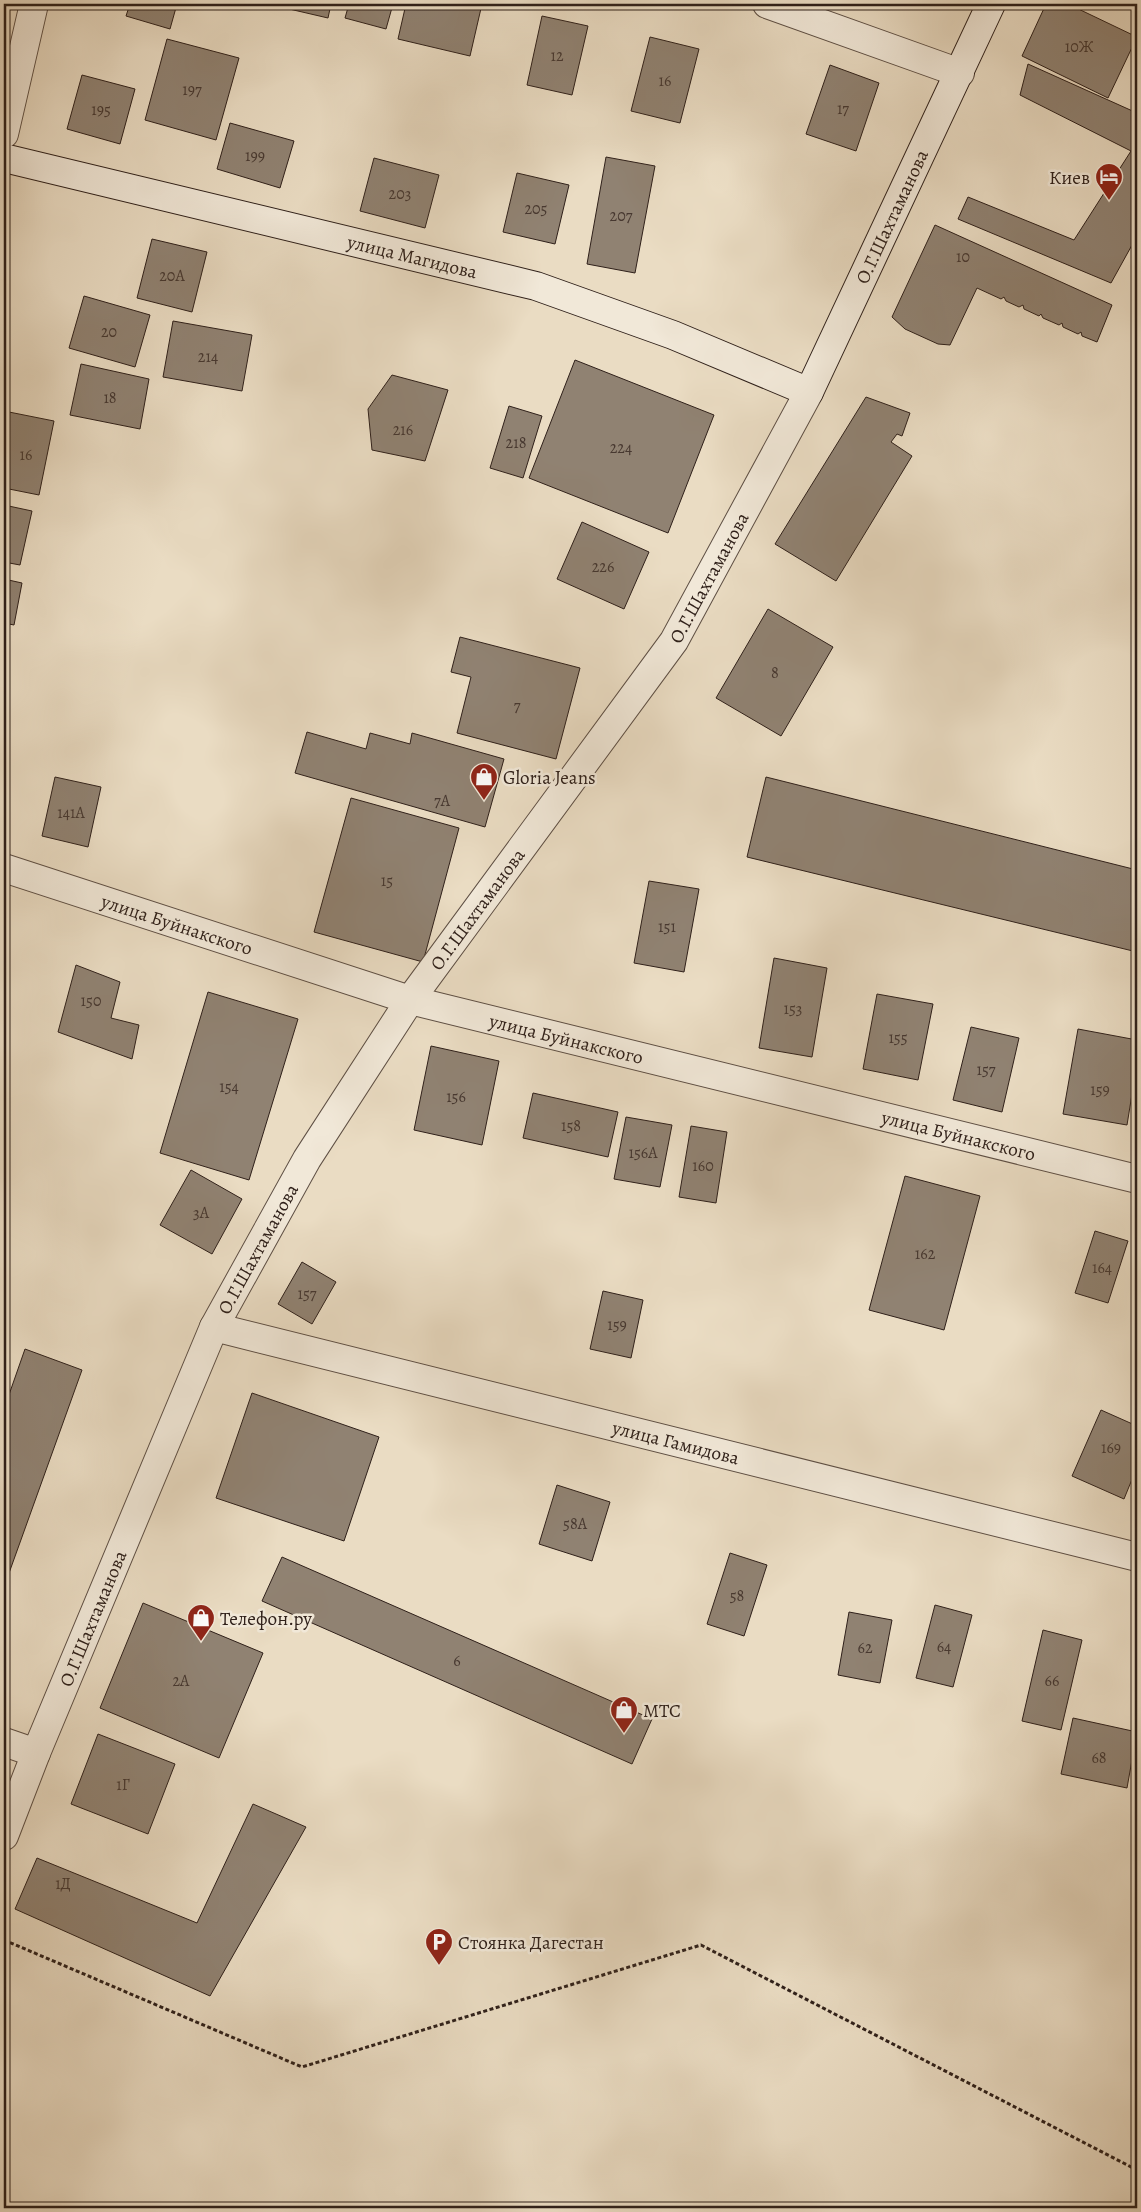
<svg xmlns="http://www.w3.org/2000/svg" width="1141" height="2212" font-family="Alegreya,serif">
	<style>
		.building { fill: #908272; stroke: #2f201a }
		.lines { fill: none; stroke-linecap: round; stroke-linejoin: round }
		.street-casing { stroke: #5e4f44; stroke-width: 30 }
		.secondary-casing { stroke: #2f201a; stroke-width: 30 }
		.path { stroke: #2f201a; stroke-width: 3; stroke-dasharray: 4 2.5; stroke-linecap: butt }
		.street { stroke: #f1e8d8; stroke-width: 28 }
		.secondary { stroke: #f1e8d8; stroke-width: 28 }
		.labels { text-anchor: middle; stroke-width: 5; stroke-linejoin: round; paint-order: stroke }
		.number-label { font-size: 16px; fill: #473830 }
		.poi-label { font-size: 19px; fill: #2f201a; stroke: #f1e8d8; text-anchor: start }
		.street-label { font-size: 19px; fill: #2f201a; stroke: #f1e8d8 }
	</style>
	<rect width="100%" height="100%" fill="#eadcc3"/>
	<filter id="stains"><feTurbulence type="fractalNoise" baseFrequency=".004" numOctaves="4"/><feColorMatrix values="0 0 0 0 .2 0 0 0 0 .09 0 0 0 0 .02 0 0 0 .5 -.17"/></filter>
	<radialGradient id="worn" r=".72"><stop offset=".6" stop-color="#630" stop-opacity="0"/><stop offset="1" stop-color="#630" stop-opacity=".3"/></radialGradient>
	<path class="building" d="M130,4H177L170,29L126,16Z
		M286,4H331L328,18L285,8Z
		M349,4H393L386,29L345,18Z
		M406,4H482L470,56L398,39Z
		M1046,4H1068L1137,37L1108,98L1022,56Z
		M542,16L588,26L572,95L527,85Z
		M650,37L699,49L680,123L631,111Z
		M167,39L239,58L216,140L145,120Z
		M1028,64L1137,113V236L1111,283L958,219L968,197L1074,240L1131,151L1020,95Z
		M830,65L879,83L856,151L806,134Z
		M82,75L135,89L120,144L67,129Z
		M230,123L294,141L280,188L217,169Z
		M606,157L655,166L635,273L587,264Z
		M374,158L439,175L425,228L360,211Z
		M517,173L569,185L555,244L503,232Z
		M935,225L1112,305L1097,342L1082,336L1081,332L1078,334L1063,327L1062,323L1059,325L1043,318L1041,314L1039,316L1024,309L1023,305L1019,307L1006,301L1004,297L1001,299L977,288L950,345L938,344L905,329L892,317Z
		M152,239L207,252L192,312L137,298Z
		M84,296L150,315L135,367L69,348Z
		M173,321L252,335L242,391L163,377Z
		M575,360L714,415L668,533L529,478Z
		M81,364L149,379L140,429L70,415Z
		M392,375L448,390L425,461L372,450L368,409Z
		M866,397L910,413L902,436L897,434L891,442L912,456L836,581L775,544Z
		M509,406L542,416L523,478L490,468Z
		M4,411L54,421L39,495L4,488Z
		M4,505L32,511L20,565L4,562Z
		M582,522L649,552L624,609L557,579Z
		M4,579L22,583L14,625L4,623Z
		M768,609L833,647L781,736L716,698Z
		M460,637L580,668L556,759L457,733L471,677L451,672Z
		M307,732L366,749L370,733L410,744L412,733L504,759L485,827L295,773Z
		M55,777L101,787L88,847L42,836Z
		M766,777L1137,870V952L747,857Z
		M351,798L459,828L423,962L314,932Z
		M649,881L699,889L684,972L634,963Z
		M774,958L827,968L812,1057L759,1048Z
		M76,965L120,982L111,1018L139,1025L132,1059L58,1032Z
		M208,992L298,1019L249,1180L160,1153Z
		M877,994L933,1004L918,1080L863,1069Z
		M971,1027L1019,1038L1002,1112L953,1100Z
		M1078,1029L1137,1040V1063L1127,1125L1063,1114Z
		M431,1046L499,1061L482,1145L414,1130Z
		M533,1093L618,1112L608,1157L523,1138Z
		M626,1117L672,1125L660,1187L614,1179Z
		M691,1126L727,1132L716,1203L679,1197Z
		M191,1170L242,1199L212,1254L160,1225Z
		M905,1176L980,1196L944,1330L869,1310Z
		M1095,1231L1128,1241L1108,1303L1075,1293Z
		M302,1262L336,1282L312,1324L278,1304Z
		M603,1291L643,1300L631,1358L590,1349Z
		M25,1349L82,1370L4,1587V1409Z
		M252,1393L379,1437L344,1541L216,1498Z
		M1101,1410L1137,1426V1467L1124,1499L1072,1476Z
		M557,1485L610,1502L592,1561L539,1544Z
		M730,1553L767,1565L744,1636L707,1624Z
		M282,1557L652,1719L632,1764L262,1601Z
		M143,1603L263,1653L219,1758L100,1708Z
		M935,1605L972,1615L953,1687L916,1678Z
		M849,1612L892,1620L880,1683L838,1675Z
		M1043,1630L1082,1640L1061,1730L1022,1721Z
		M1073,1718L1137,1732L1127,1788L1061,1774Z
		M98,1734L175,1764L148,1834L71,1804Z
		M253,1804L306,1827L210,1996L15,1909L37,1858L197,1923Z"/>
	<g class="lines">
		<defs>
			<g id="street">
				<path d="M767,4L960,73"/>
				<path d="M4,134L34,4"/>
				<path id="s1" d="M4,868L410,1000L1137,1179"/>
				<path id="s2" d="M214,1327L1137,1557"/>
				<path d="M4,1742L36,1753"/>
				<path id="s3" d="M4,1836L36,1753L214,1327L307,1159L410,1000L674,641L809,392"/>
			</g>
			<g id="secondary">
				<path id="s4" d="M4,158L536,286L673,335L809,392L991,4"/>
			</g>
		</defs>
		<use href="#street" class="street-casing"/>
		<use href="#secondary" class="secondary-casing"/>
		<path class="path" d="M4,1940L302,2067L701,1945L1137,2170"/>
		<use href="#street" class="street"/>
		<use href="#secondary" class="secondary"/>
	</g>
	<defs>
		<symbol id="hotel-pin" viewBox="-11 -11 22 30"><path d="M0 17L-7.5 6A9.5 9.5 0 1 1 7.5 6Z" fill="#8f2418" stroke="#f1e8d8"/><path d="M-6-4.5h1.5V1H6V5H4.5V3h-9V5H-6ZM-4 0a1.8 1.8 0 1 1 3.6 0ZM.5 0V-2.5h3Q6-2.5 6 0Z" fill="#fff"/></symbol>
		<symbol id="shop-pin" viewBox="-11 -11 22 30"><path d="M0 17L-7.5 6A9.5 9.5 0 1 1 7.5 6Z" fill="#8f2418" stroke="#f1e8d8"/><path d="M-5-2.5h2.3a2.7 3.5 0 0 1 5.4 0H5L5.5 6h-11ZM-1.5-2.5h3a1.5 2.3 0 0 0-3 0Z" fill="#fff"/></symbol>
		<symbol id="parking-pin" viewBox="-11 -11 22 30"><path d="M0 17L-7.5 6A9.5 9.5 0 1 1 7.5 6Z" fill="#8f2418" stroke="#f1e8d8"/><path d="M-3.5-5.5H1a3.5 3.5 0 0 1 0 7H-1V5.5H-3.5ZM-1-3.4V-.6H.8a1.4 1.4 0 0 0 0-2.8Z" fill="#fff"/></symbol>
	</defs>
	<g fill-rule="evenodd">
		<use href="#hotel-pin" x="1093" y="161" width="32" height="43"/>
		<use href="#shop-pin" x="468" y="761" width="32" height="43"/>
		<use href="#shop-pin" x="185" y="1602" width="32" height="43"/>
		<use href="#shop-pin" x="608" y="1694" width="32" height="43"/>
		<use href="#parking-pin" x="423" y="1926" width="32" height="43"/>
	</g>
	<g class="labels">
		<g class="number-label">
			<text x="1079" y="52">10Ж</text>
			<text x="557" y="61">12</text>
			<text x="665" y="86">16</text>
			<text x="192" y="95">197</text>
			<text x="843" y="114">17</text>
			<text x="101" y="115">195</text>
			<text x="255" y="161">199</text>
			<text x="400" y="199">203</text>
			<text x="536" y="214">205</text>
			<text x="621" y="221">207</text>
			<text x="963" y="262">10</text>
			<text x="172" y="281">20А</text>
			<text x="109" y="337">20</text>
			<text x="208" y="362">214</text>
			<text x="110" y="403">18</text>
			<text x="403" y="435">216</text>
			<text x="516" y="448">218</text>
			<text x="621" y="453">224</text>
			<text x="26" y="460">16</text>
			<text x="603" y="572">226</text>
			<text x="775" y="678">8</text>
			<text x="517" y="711">7</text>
			<text x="442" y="806">7А</text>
			<text x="71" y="818">141А</text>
			<text x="387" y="886">15</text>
			<text x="667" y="932">151</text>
			<text x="91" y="1006">150</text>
			<text x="793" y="1014">153</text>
			<text x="898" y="1043">155</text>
			<text x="986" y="1075">157</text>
			<text x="229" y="1092">154</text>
			<text x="1100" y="1095">159</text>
			<text x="456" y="1102">156</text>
			<text x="571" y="1131">158</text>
			<text x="643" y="1158">156А</text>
			<text x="703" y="1171">160</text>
			<text x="201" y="1218">3А</text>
			<text x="925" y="1259">162</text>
			<text x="1102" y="1273">164</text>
			<text x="307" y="1299">157</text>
			<text x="617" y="1330">159</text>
			<text x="1111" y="1453">169</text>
			<text x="575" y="1529">58А</text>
			<text x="737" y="1601">58</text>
			<text x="944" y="1652">64</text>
			<text x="865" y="1653">62</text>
			<text x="457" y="1666">6</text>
			<text x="181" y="1686">2А</text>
			<text x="1052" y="1686">66</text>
			<text x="1099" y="1763">68</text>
			<text x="123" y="1790">1Г</text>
			<text x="63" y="1889">1Д</text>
		</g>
		<g class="poi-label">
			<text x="1090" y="184" text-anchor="end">Киев</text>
			<text x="503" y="784">Gloria Jeans</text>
			<text x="220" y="1625">Телефон.ру</text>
			<text x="643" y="1717">МТС</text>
			<text x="458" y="1949">Стоянка Дагестан</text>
		</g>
		<g class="street-label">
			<text dy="7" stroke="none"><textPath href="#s4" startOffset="1034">О.Г.Шахтаманова</textPath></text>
			<text dy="7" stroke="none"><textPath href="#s4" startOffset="420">улица Магидова</textPath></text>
			<text dy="7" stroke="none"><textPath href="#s3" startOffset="1450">О.Г.Шахтаманова</textPath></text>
			<text dy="7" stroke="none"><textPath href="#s3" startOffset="1045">О.Г.Шахтаманова</textPath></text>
			<text dy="7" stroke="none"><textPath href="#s1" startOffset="182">улица Буйнакского</textPath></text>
			<text dy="7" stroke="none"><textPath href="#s1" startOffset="588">улица Буйнакского</textPath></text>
			<text dy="7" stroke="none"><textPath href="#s1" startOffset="992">улица Буйнакского</textPath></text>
			<text dy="7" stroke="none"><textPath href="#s3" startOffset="640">О.Г.Шахтаманова</textPath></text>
			<text dy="7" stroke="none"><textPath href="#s2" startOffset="476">улица Гамидова</textPath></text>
			<text dy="7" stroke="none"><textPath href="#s3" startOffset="235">О.Г.Шахтаманова</textPath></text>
		</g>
	</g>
	<rect width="1141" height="2212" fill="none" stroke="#eadcc3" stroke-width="20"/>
	<rect x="5" y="5" width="1131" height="2202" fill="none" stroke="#2f201a" stroke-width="2.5"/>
	<rect x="10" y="10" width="1121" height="2192" fill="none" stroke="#2f201a"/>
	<rect width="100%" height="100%" filter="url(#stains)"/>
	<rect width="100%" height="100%" fill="url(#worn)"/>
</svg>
